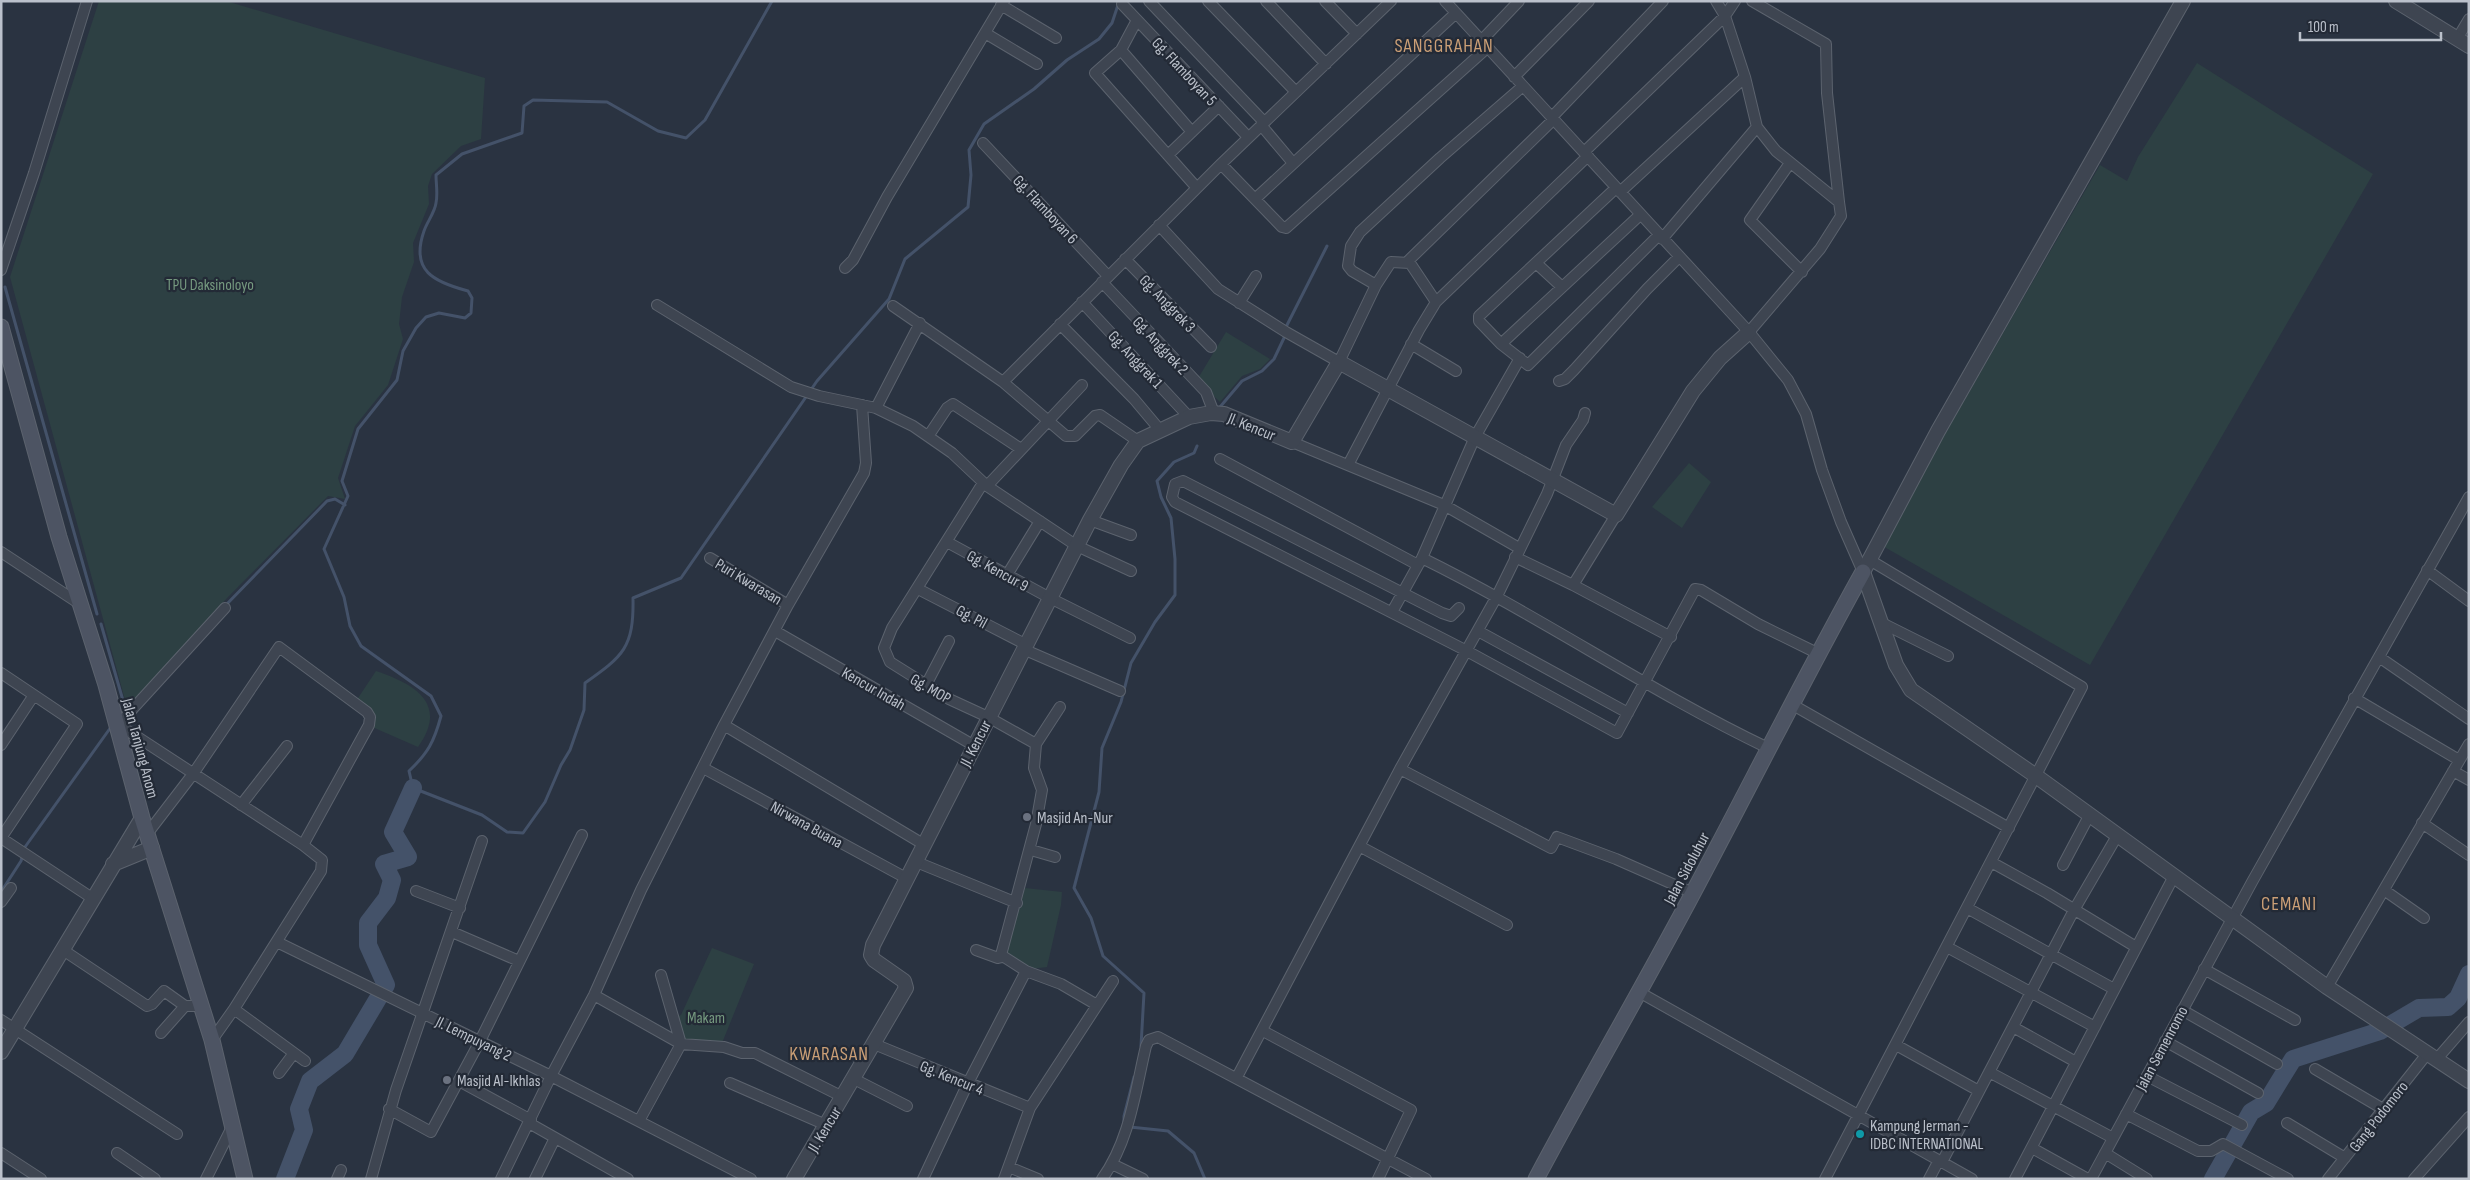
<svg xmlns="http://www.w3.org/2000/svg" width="2470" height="1180" font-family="'Sofia Sans Condensed',sans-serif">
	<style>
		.green { fill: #2d4043 }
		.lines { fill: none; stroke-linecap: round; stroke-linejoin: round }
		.stream { stroke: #445269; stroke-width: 3 }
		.river { stroke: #445269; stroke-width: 18 }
		.minor-casing { stroke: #5c636e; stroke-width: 12 }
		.tertiary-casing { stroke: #5c636e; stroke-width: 16 }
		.secondary-casing { stroke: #5c636e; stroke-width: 17 }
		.minor { stroke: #3e4551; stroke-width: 10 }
		.tertiary { stroke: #3e4551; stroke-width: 14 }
		.secondary { stroke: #4d5463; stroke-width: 15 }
		.worship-dot { fill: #6b7280; stroke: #232a36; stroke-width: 2 }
		.culture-dot { fill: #0f9aa8; stroke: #232a36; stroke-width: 2 }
		.labels { text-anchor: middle; stroke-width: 4.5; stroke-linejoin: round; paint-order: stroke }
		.street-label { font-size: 16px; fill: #bbc1cb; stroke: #232a36 }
		.park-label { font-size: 16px; fill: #75997f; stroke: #232a36 }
		.poi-label { font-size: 16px; fill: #bbc1cb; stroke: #232a36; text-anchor: start }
		.quarter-label { font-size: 19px; letter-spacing: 1px; fill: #cb9f76; stroke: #232a36 }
	</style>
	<rect width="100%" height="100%" fill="#2a3341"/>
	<path class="green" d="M99,1H226L485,78L481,139L461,146L432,174L428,186L429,204L413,243L414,262L402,297L399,324L403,339L388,385L355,426L338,478L345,499L328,496L228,597L127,707L10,277Z
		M2197,63L2373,174L2090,665L1881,545L2100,165L2127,181L2138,157Z
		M1226,332L1270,359L1260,369L1242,376L1220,402L1197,380Z
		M1689,463L1711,482L1682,528L1652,507Z
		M376,671C415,684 449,704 418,747L370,726L356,701Z
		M1025,888L1062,892L1061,905L1047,967L1030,969L1004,954Z
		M712,948L754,964L722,1043L684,1041L678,1016L681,1015Z"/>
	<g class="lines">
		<path class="stream" d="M772,1L705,120L686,138L658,131L607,102L533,100L524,106L522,133L462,154L436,175C436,184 438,194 436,203C435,212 427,222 424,231C410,271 434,282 468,291L472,298L471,313L465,318L439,313L426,317L416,328L403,351L397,380L358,429L342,481L348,496L324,549L344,597L350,626L361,646L431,696L441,716C434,742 428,753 409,771L413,788L482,815L507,832L523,833L545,802L561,765L570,750L584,710L585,683C623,656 634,648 633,598L681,578L817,381L889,299L905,259L968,207L971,175L969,150L984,124L1034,89L1067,60L1099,39L1112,23L1119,2
			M5,287L97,614
			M1220,407L1242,381L1262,371L1274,359L1284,338L1285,329L1327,246
			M224,607L327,501L335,499L345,505
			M101,624L126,711
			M1,892L21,861L25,847L111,727
			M1141,1046L1144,993L1103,956L1091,918L1074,888L1099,792L1102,748L1121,702L1131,663L1155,622L1175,595V559L1171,518L1161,497L1157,481L1174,462L1194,453L1197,446
			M1124,1122V1116L1134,1077
			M1130,1127L1168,1131L1194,1153L1205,1179"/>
		<path class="river" d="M285,1179L304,1130L299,1109L310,1081L345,1054L386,985L368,945V923L387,898L392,880L384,864L408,857L393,832L413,788
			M2213,1179L2251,1112L2266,1103L2293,1059L2380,1031L2419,1008L2448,1007L2458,998L2469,974"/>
		<defs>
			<path id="minor" d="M1149,1L1264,122
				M1208,1L1296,92
				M1266,1L1326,64
				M1325,1L1357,34
				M1445,1L1749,332L1788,380L1806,414L1822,470L1841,522L1863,572
				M1716,1L1725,16L1745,77L1757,127L1776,151L1839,202L1841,216L1820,249L1749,332
				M1752,1L1826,44L1827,93L1839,202
				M1122,4L1248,137
				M1001,5L1056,38
				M1137,20L1121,50L1095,73L1197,188
				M985,33L1037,64
				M2457,39L2469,19
				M1481,41L1519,1
				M1121,50L1192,132
				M1514,77L1589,1
				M1552,117L1663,1
				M1261,125L1293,163
				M983,143L1108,276
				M1584,152L1725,16L1735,1
				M1168,155L1219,106
				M1790,163L1750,220L1802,272
				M1221,164L1282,227L1286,228L1487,48
				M1616,188L1479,316V321L1501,344L1528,365L1659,235
				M1620,192L1745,77
				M1255,199L1456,13
				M1159,225L1218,289L1286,332L1339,362L1376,285L1391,262L1410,263L1436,302
				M1662,239L1757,127
				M1125,259L1211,347
				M1408,261L1554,119
				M1536,263L1562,287
				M845,268L853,260L887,197L1004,1
				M1,270L34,173L87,1
				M1102,282L1206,392L1214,413
				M1376,285L1352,271L1348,266L1351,246L1360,232L1440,158L1523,86
				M1082,302L1189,417
				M1239,303L1256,276
				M657,305L791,387L819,396L876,408L913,426L952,453L987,486L1077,546L1131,571
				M893,306L1003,382L1066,436H1075L1095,416L1100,415L1138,441
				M1060,324L1134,399L1160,430
				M1411,344L1456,371
				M1501,344L1640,215
				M1559,381L1565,379L1574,370L1647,289L1679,257
				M1003,382L1221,164L1391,1
				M876,408L920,323
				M929,435L947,408L953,404L1021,449
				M1292,442L1444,505L1519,548
				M1220,459L1418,565
				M1348,465L1419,330L1436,302L1588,156
				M983,483L892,628L884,648L890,662L949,699L988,717L1036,744L1060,707
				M987,486L1082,385
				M1090,520L1131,535
				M947,542L1050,598L1130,638
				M1,552L80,604
				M1515,557L1573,585L1671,637
				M710,558L788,605
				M1422,558C1540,616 1649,691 1768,748
				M2427,570L2469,601
				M1007,575L1040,521
				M1573,585L1616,515
				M918,589L1025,644
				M1459,608L1451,616L1442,613L1183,481L1175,484L1172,497L1175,502L1465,650L1617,733L1695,589L1701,590L1758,624L1817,653
				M1392,612L1422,558L1475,437L1520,358
				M1880,622L1948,656
				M775,631L973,745
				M1478,631L1628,713
				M1023,649L1120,691
				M2379,657L2469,719
				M1,673L77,724L1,838
				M926,685L949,641
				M2354,698L2459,760
				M1793,705L2009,828
				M116,723L303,845L322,860L321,871L234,1009L212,1040
				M118,725L225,608
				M724,725L923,844
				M1,745L34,695
				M1400,769L1551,848L1557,837L1616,859L1693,893
				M707,770L906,878
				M2453,771L2469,780
				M241,805L287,746
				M2422,823L2469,855
				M147,834L193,774L279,647L367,712L370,717L369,725L303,845
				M1,838L92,898
				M1361,847L1507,925
				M1031,850L1055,857
				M914,861L1017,903
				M1991,862L2047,893L2136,947
				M2063,865L2089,816
				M2384,890L2424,918
				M416,891L460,908
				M1,902L11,888
				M1967,908L2114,989
				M452,932L519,961
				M277,942L551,1076L751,1179
				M1947,947L2095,1027
				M63,950L147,1006L152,1004L164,991L185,1006H202
				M976,950L998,958L1002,957
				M2204,969L2295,1020
				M1026,971L1061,984L1097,1005
				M661,975L681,1044
				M2327,987L2469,744
				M1639,992L1972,1179
				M594,995L681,1044L724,1047L742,1053H755L843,1097
				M234,1009L305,1061
				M2182,1010L2277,1064
				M1,1020L177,1134
				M2013,1027L2076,1062
				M1263,1031L1411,1110L1378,1179
				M161,1033L185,1006
				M2165,1041L2258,1093
				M874,1044L1030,1108
				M1896,1045L1979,1091
				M2436,1060L2469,1022
				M2315,1069L2383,1109
				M1989,1072L2113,1138
				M279,1073L294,1053
				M2147,1076L2242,1125
				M1237,1077L1400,769L1497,596L1547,494L1566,445L1583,420L1585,413
				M854,1079L907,1106
				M459,1081L531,1120
				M730,1083L826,1125
				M389,1109L431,1132L480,1041L582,835
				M2126,1114L2198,1151H2211L2223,1144L2288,1179
				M639,1121L681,1044
				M529,1123L628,1179
				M2287,1123L2345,1158
				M2032,1148L2088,1179
				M1,1153L41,1179
				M117,1153L155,1179
				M2105,1153L2147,1179
				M1942,1162L2074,910L2117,836
				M1112,1164L1143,1179
				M1009,1167L1038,1179
				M206,1179L233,1125
				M337,1179L341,1170
				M371,1179L396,1090L482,841
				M501,1179L551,1076L594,995L641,890L724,725L788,605L864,473L866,463L862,405
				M535,1179L555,1138
				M923,1179L968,1083L1026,971L1001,955L1036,824L1042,790L1034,768L1036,744
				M1004,1179L1030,1108L1113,981
				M1102,1179C1130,1140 1135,1092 1146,1046L1149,1040L1158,1037L1426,1179
				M1825,1179L2082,687L1868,559
				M1929,1179L1939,1160
				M2015,1179L2174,876
				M2091,1179L2252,882L2469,497
				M2328,1179L2427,1054
				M2414,1179L2469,1117"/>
			<path id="tertiary" d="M2183,1L1938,431L1863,572L1896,665L1911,690L2036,776L2327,987L2469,1081
				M2396,1L2469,46
				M113,864L152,848
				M1,1052L142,818
				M794,1179L906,988L904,981L874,960L871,955L873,945L1090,520L1121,465L1138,441L1189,417L1211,413L1224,414L1292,442L1339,362L1616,515L1693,391L1720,358L1749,332"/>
			<path id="secondary" d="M1,327L59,537L106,685L142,818L212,1040L245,1179
				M1536,1179C1587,1083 1642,989 1693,893C1750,786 1804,678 1863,572"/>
		</defs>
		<use href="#minor" class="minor-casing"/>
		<use href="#tertiary" class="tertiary-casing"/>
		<use href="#secondary" class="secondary-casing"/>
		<use href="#minor" class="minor"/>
		<use href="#tertiary" class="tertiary"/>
		<use href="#secondary" class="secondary"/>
	</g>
	<g class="worship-dot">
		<circle cx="1027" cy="817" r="5"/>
		<circle cx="447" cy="1080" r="5"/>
	</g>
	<circle class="culture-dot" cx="1860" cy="1134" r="5"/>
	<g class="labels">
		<g class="street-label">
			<text transform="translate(1185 71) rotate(47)" y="6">Gg. Flamboyan 5</text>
			<text transform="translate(1046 209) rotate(47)" y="6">Gg. Flamboyan 6</text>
			<text transform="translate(1168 303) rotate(46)" y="6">Gg. Anggrek 3</text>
			<text transform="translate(1161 345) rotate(47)" y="6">Gg. Anggrek 2</text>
			<text transform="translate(1136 359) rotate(47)" y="6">Gg. Anggrek 1</text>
			<text transform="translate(1252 426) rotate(22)" y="6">Jl. Kencur</text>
			<text transform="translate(998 570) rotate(29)" y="6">Gg. Kencur 9</text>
			<text transform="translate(749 581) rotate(31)" y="6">Puri Kwarasan</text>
			<text transform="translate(972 616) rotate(28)" y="6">Gg. Pil</text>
			<text transform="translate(874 688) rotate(30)" y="6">Kencur Indah</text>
			<text transform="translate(931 688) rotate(30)" y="6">Gg. MOP</text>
			<text transform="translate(975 743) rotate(-63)" y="6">Jl. Kencur</text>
			<text transform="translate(141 748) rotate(75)" y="6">Jalan Tanjung Anom</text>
			<text transform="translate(807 824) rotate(29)" y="6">Nirwana Buana</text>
			<text transform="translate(1686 868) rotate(-62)" y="6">Jalan Sidoluhur</text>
			<text transform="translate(474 1038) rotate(26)" y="6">Jl. Lempuyang 2</text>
			<text transform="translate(2161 1048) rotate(-62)" y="6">Jalan Semenromo</text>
			<text transform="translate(952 1077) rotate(22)" y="6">Gg. Kencur 4</text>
			<text transform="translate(2378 1116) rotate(-52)" y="6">Gang Podomoro</text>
			<text transform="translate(824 1129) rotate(-59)" y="6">Jl. Kencur</text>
		</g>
		<g class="park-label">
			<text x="210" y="290">TPU Daksinoloyo</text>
			<text x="706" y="1023">Makam</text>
		</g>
		<g class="poi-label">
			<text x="1037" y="823">Masjid An-Nur</text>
			<text x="457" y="1086">Masjid Al-Ikhlas</text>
			<text x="1870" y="1131">Kampung Jerman -<tspan x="1870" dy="18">IDBC INTERNATIONAL</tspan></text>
		</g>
		<g class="quarter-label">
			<text x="1444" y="52">SANGGRAHAN</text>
			<text x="2289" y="910">CEMANI</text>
			<text x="829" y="1060">KWARASAN</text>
		</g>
	</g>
	<rect width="2470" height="1180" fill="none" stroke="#bbc1cb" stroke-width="5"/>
	<path d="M2300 32v8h141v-8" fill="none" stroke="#bbc1cb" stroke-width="2.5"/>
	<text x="2308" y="32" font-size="15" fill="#bbc1cb" stroke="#232a36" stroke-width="4" paint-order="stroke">100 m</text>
</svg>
